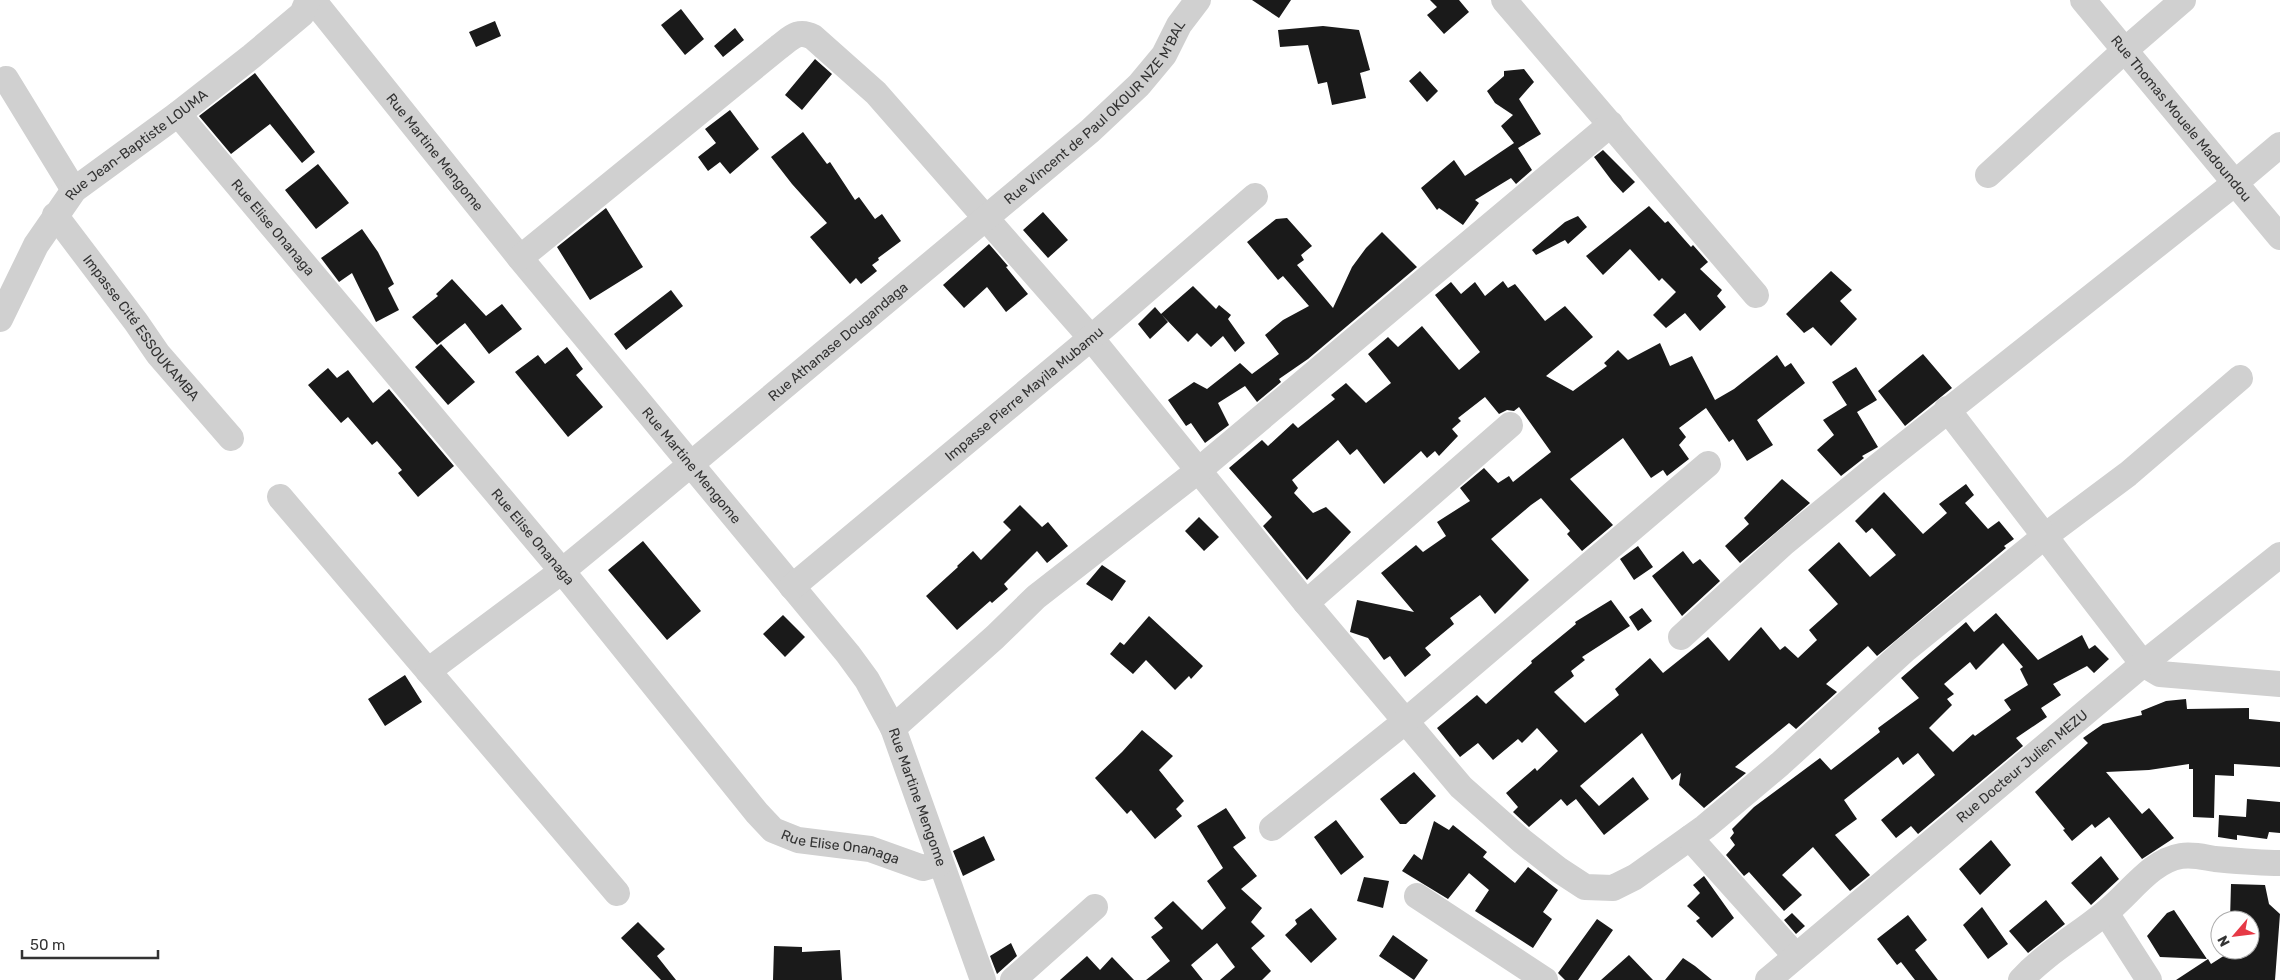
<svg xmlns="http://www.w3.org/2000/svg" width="2280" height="980" font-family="Rubik,sans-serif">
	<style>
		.building { fill: #1a1a1a; fill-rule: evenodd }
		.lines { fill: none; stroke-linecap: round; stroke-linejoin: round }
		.minor { stroke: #d0d0d0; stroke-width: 26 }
		.labels { text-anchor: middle; stroke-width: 5; stroke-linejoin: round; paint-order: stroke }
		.street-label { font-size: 14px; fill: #333; stroke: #fff }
	</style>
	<rect width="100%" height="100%" fill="#fff"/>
	<path class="building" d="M1252,0H1291L1279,18Z
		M1430,0H1459L1469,12L1444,34L1427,15L1437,7Z
		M681,9L704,39L685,55L661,25Z
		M495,21L501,36L476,47L469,32Z
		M1323,26L1359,30L1370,70L1360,73L1366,98L1332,105L1327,82L1318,84L1308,45L1280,47L1278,30Z
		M735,28L744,40L723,57L714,46Z
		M815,59L832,74L802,110L785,95Z
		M1524,69L1534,82L1519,99L1541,134L1518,148L1532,170L1516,184L1511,178L1475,200L1479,203L1463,225L1439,208L1437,210L1421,188L1454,160L1465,176L1514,143L1501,126L1513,115L1495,103L1487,91L1504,76V71Z
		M1420,71L1438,91L1427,102L1409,81Z
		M255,73L315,152L302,163L270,124L231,154L199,116Z
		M730,110L759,149L730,174L720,162L708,171L698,157L716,143L705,129Z
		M803,132L827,164L830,162L855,200L859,197L875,219L882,214L901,241L878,258L879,260L872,265L877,271L861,284L856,278L850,284L810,237L827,223L792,184L771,157Z
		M1603,150L1635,182L1623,193L1612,181L1594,157Z
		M318,164L349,203L316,229L285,190Z
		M1649,206L1665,223L1668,221L1691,247L1693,245L1708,262L1700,269L1722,290L1717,296L1726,307L1700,331L1685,313L1666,328L1653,315L1676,292L1662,278L1659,281L1630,249L1603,275L1586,256Z
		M606,208L643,267L590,300L557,247Z
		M1043,212L1068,240L1048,258L1023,230Z
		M1578,216L1587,227L1568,244L1565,240L1536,255L1532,250L1565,222Z
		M1287,218L1312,246L1301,255L1304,260L1297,265L1333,308L1352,267L1366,248L1382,232L1417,267L1308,359L1279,379L1281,382L1257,402L1245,386L1218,403L1229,425L1205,443L1191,423L1186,426L1168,400L1194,382L1207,389L1240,363L1252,374L1279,354L1265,335L1283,320L1309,306L1283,276L1278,280L1247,242L1276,219Z
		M362,229L378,252L394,284L388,288L399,310L376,322L352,273L339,282L321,258Z
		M989,244L1008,266L1006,267L1028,294L1006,312L987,287L964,308L943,285Z
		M1831,271L1852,290L1840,301L1857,319L1831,346L1813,327L1804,333L1786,314Z
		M452,279L486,316L502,304L522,329L489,354L465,323L437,345L412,317L438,296L436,294Z
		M1503,281L1508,288L1515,284L1545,321L1565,306L1593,337L1546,376L1573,391L1607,366L1604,363L1618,350L1628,360L1660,343L1670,366L1692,356L1715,400L1734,389L1777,355L1785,367L1791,363L1805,383L1757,420L1773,445L1747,461L1733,439L1729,442L1706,408L1679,428L1686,437L1679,445L1689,459L1667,476L1663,470L1651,478L1623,438L1570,479L1613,525L1582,551L1567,534L1570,531L1541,498L1531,505L1491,539L1529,580L1495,614L1480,595L1450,618L1454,624L1425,648L1431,655L1405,677L1390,656L1384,660L1368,638L1350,632L1357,600L1414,612L1381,573L1416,545L1423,552L1446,536L1437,522L1470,501L1460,488L1484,468L1498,483L1509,476L1513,482L1551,452L1519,407L1514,411L1507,410L1499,414L1485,397L1458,418L1461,421L1452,429L1458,436L1439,456L1435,451L1427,458L1421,451L1384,484L1357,449L1350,455L1338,440L1292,480L1298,488L1294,493L1313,513L1326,507L1351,532L1307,580L1263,526L1272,517L1229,468L1262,440L1268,446L1293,423L1298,428L1335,399L1331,395L1346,383L1366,403L1391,383L1368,354L1388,337L1398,347L1422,326L1459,370L1480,352L1435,295L1451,282L1461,294L1475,282L1485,296Z
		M1193,286L1216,309L1219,305L1231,315L1228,319L1245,343L1235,352L1223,336L1211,347L1197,333L1188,342L1161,314Z
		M671,290L683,306L626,350L614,334Z
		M1155,307L1168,322L1150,339L1138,324Z
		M441,344L475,382L448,405L415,367Z
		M567,347L583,369L576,375L603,407L568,437L515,372L538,355L545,364Z
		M1923,354L1952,388L1905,426L1878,391Z
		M1856,367L1877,400L1857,412L1878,447L1862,456L1864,458L1841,476L1817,450L1834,435L1823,420L1847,405L1832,382Z
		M328,368L337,378L348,370L373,403L389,389L454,466L418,497L398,473L402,470L377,441L372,445L348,417L341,423L308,385Z
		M1782,479L1810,503L1740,563L1725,546L1749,524L1744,518Z
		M1966,484L1974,495L1965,503L1988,529L1999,521L2014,539L2004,546L2006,548L1877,656L1868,646L1826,684L1837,692L1796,729L1789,723L1735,767L1746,773L1704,808L1679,785L1681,773L1672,780L1642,733L1580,786L1599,806L1633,777L1649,799L1604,835L1576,799L1567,806L1561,799L1529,827L1513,812L1518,807L1506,793L1535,768L1537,771L1558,751L1537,728L1522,743L1518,739L1493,760L1478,743L1460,757L1437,728L1477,695L1486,704L1532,663L1531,661L1576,624L1575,622L1611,600L1630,626L1582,657L1585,660L1571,671L1574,676L1554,692L1585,723L1619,695L1615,689L1650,658L1663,673L1708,637L1729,661L1761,627L1780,650L1785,646L1798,658L1817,640L1809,630L1838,604L1808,570L1839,542L1870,577L1896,555L1872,528L1866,533L1855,521L1884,492L1923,534L1947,513L1939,504Z
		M1020,505L1042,527L1048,522L1068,546L1047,563L1037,551L1004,584L1008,589L992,603L990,601L957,630L926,596L958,567L957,566L973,551L981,560L1011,530L1003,522Z
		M1199,517L1219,537L1204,551L1185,531Z
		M643,541L701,611L667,640L608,570Z
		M1638,546L1653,567L1634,580L1620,559Z
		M1683,551L1693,564L1700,559L1720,581L1682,616L1652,576Z
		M1102,565L1126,581L1112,601L1086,584Z
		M1642,608L1652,621L1638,631L1629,617Z
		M1996,613L2038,660L2082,635L2089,649L2095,645L2109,659L2094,673L2087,666L2053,684L2061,695L2041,708L2047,717L2016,738L2023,746L1918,834L1911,826L1896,838L1881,820L1935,775L1918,753L1903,765L1898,757L1844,800L1857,819L1835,835L1870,875L1850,891L1813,847L1782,875L1802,895L1784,911L1749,872L1744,876L1726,855L1735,845L1730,838L1734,833L1732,829L1754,807L1820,758L1831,770L1880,732L1878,728L1919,698L1901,678L1966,622L1974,632ZM2003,643L2023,667L2020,669L2028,685L2004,700L2011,710L1975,736L1973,734L1953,752L1929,728L1952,705L1947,699L1954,694L1944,684L1970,662L1976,670Z
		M783,615L805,637L785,657L763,634Z
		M1149,616L1203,666L1191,679L1189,676L1175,690L1146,660L1133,674L1110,654L1120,642L1124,645Z
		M405,675L422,702L385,726L368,699Z
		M2186,699L2187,709L2249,708V719L2280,722V767L2234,764V776L2215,775L2214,818L2193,817V769H2189V764L2149,770L2106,772L2142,814L2149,808L2174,838L2142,859L2109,817L2095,828L2092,824L2072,841L2063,830L2065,829L2035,792L2088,743L2083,738L2103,724L2142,715L2141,711L2166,701Z
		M1142,730L1173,756L1159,770L1184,801L1176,809L1182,816L1155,839L1131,810L1127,814L1095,778L1122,752Z
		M1414,772L1436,796L1406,824H1400L1380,799Z
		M2247,799L2280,802V833L2269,832L2267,839L2237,835V840L2218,837L2219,815L2246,817Z
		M1226,808L1246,838L1233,847L1257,876L1241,889L1262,908L1251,922L1265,936L1251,948L1271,971L1262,980H1220L1235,967L1217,943L1191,965L1203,980H1146L1170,961L1151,937L1163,928L1154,918L1173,901L1202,930L1226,908L1207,881L1223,868L1197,826Z
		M1336,820L1364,857L1341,875L1314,837Z
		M1434,821L1449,830L1453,825L1487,852L1483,857L1515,883L1528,867L1558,890L1543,912L1552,919L1533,948L1475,911L1489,890L1469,873L1448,899L1402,871L1414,854L1422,860Z
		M984,836L995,860L963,876L953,851Z
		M1991,840L2011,865L1980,895L1959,869Z
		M2101,856L2119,879L2091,905L2071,883Z
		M1704,876L1734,918L1712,938L1696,921L1700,918L1687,906L1700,893L1693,885Z
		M1364,877L1389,881L1383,908L1357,901Z
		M2231,884L2265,885L2269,904L2280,914L2275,980H2176L2208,959L2211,964L2233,950H2250V920H2230Z
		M2046,900L2065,924L2028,953L2009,931Z
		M1982,907L2008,944L1988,959L1963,925Z
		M1311,908L1337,939L1311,963L1285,935L1297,924L1295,920Z
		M2174,910L2207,959L2160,957L2147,936L2167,913Z
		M1792,913L1805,926L1796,934L1784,920Z
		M1908,915L1927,940L1915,950L1938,980H1915L1901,962L1897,965L1877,939Z
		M1597,919L1613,930L1578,980H1565L1558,973Z
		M638,922L665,949L657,956L676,980H661L621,938Z
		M1393,935L1428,960L1414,980L1379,956Z
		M1011,943L1017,956L997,974L990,956Z
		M774,946L802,947V952L840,950L842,980H773Z
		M1629,955L1653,980H1601Z
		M1087,956L1100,970L1112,957L1134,980H1060Z
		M1683,958L1695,966L1712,980H1665Z"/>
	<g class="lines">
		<g class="minor">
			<path id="s1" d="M313,0L520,258L848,654L867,680L893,728L983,980"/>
			<path d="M1504,0L1756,295"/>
			<path id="s2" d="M2083,0L2280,237"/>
			<path d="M6,79L74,190"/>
			<path id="s3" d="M178,114L562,571L757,813L773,830L798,840L870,849L923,868L940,863"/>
			<path d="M1988,175L2124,51L2183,0"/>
			<path id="s4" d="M55,215L136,322L158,354L231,438"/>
			<path d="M520,258L779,47C791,38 798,29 813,37L876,93L1091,338L1306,603L1461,787L1522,841L1559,870L1585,887L1613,888L1635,877L1705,827L1780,764L1905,650L2045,536L2128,474L2240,378"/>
			<path id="s5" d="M0,319L36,245L74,190L178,114L252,56L302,14L308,0"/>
			<path d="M1947,409L2143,664L2160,674L2280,684"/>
			<path d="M280,497L617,893"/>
			<path id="s6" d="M792,587L1091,338L1255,196"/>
			<path d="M1306,603L1510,425"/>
			<path d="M1681,637L1784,543L1873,470L2235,183L2280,145"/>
			<path id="s7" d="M428,671L562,571L618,525L1090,131L1139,85L1164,55L1179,25L1198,0"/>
			<path d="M893,728L995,637L1036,597L1199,470L1611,124"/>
			<path d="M1272,828L1407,720L1708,464"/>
			<path d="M1690,838L1796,956"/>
			<path d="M1417,896L1545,980"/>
			<path d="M2106,913L2149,980"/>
			<path d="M1013,980L1095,907"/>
			<path id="s8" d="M1768,980L2143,664L2280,555"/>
			<path d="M2021,980C2046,953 2077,936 2105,913C2129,895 2150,861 2181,856C2193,854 2203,857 2215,859C2237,861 2258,863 2280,863"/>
		</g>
	</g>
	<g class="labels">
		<g class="street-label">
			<text dy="5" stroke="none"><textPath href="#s7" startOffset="872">Rue Vincent de Paul OKOUR NZE M'BAL</textPath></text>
			<text dy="5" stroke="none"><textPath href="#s2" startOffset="154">Rue Thomas Mouele Madoundou</textPath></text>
			<text dy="5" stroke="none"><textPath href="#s5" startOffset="226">Rue Jean-Baptiste LOUMA</textPath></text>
			<text dy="5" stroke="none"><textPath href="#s1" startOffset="195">Rue Martine Mengome</textPath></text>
			<text dy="5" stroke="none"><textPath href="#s3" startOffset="148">Rue Elise Onanaga</textPath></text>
			<text dy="5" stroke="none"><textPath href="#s4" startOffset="142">Impasse Cité ESSOUKAMBA</textPath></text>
			<text dy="5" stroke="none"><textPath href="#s7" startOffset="526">Rue Athanase Dougandaga</textPath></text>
			<text dy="5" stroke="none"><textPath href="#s6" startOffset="302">Impasse Pierre Mayila Mubamu</textPath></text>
			<text dy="5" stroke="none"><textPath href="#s1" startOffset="600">Rue Martine Mengome</textPath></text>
			<text dy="5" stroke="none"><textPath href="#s3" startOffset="552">Rue Elise Onanaga</textPath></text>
			<text dy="5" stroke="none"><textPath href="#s8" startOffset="332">Rue Docteur Julien MEZU</textPath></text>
			<text dy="5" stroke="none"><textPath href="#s1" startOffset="1005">Rue Martine Mengome</textPath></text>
			<text dy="5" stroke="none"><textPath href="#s3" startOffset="1001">Rue Elise Onanaga</textPath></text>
		</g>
	</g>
	<g transform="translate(2235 935) rotate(242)"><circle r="24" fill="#ffffff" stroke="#adadad"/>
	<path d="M0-4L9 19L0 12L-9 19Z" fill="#e63946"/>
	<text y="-8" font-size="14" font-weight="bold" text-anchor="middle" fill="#333333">N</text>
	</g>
	<path d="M22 950v8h136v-8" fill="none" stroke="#333333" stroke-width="2.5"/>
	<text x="30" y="950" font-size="15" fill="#333333" stroke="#ffffff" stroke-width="4" paint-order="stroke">50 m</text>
</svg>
